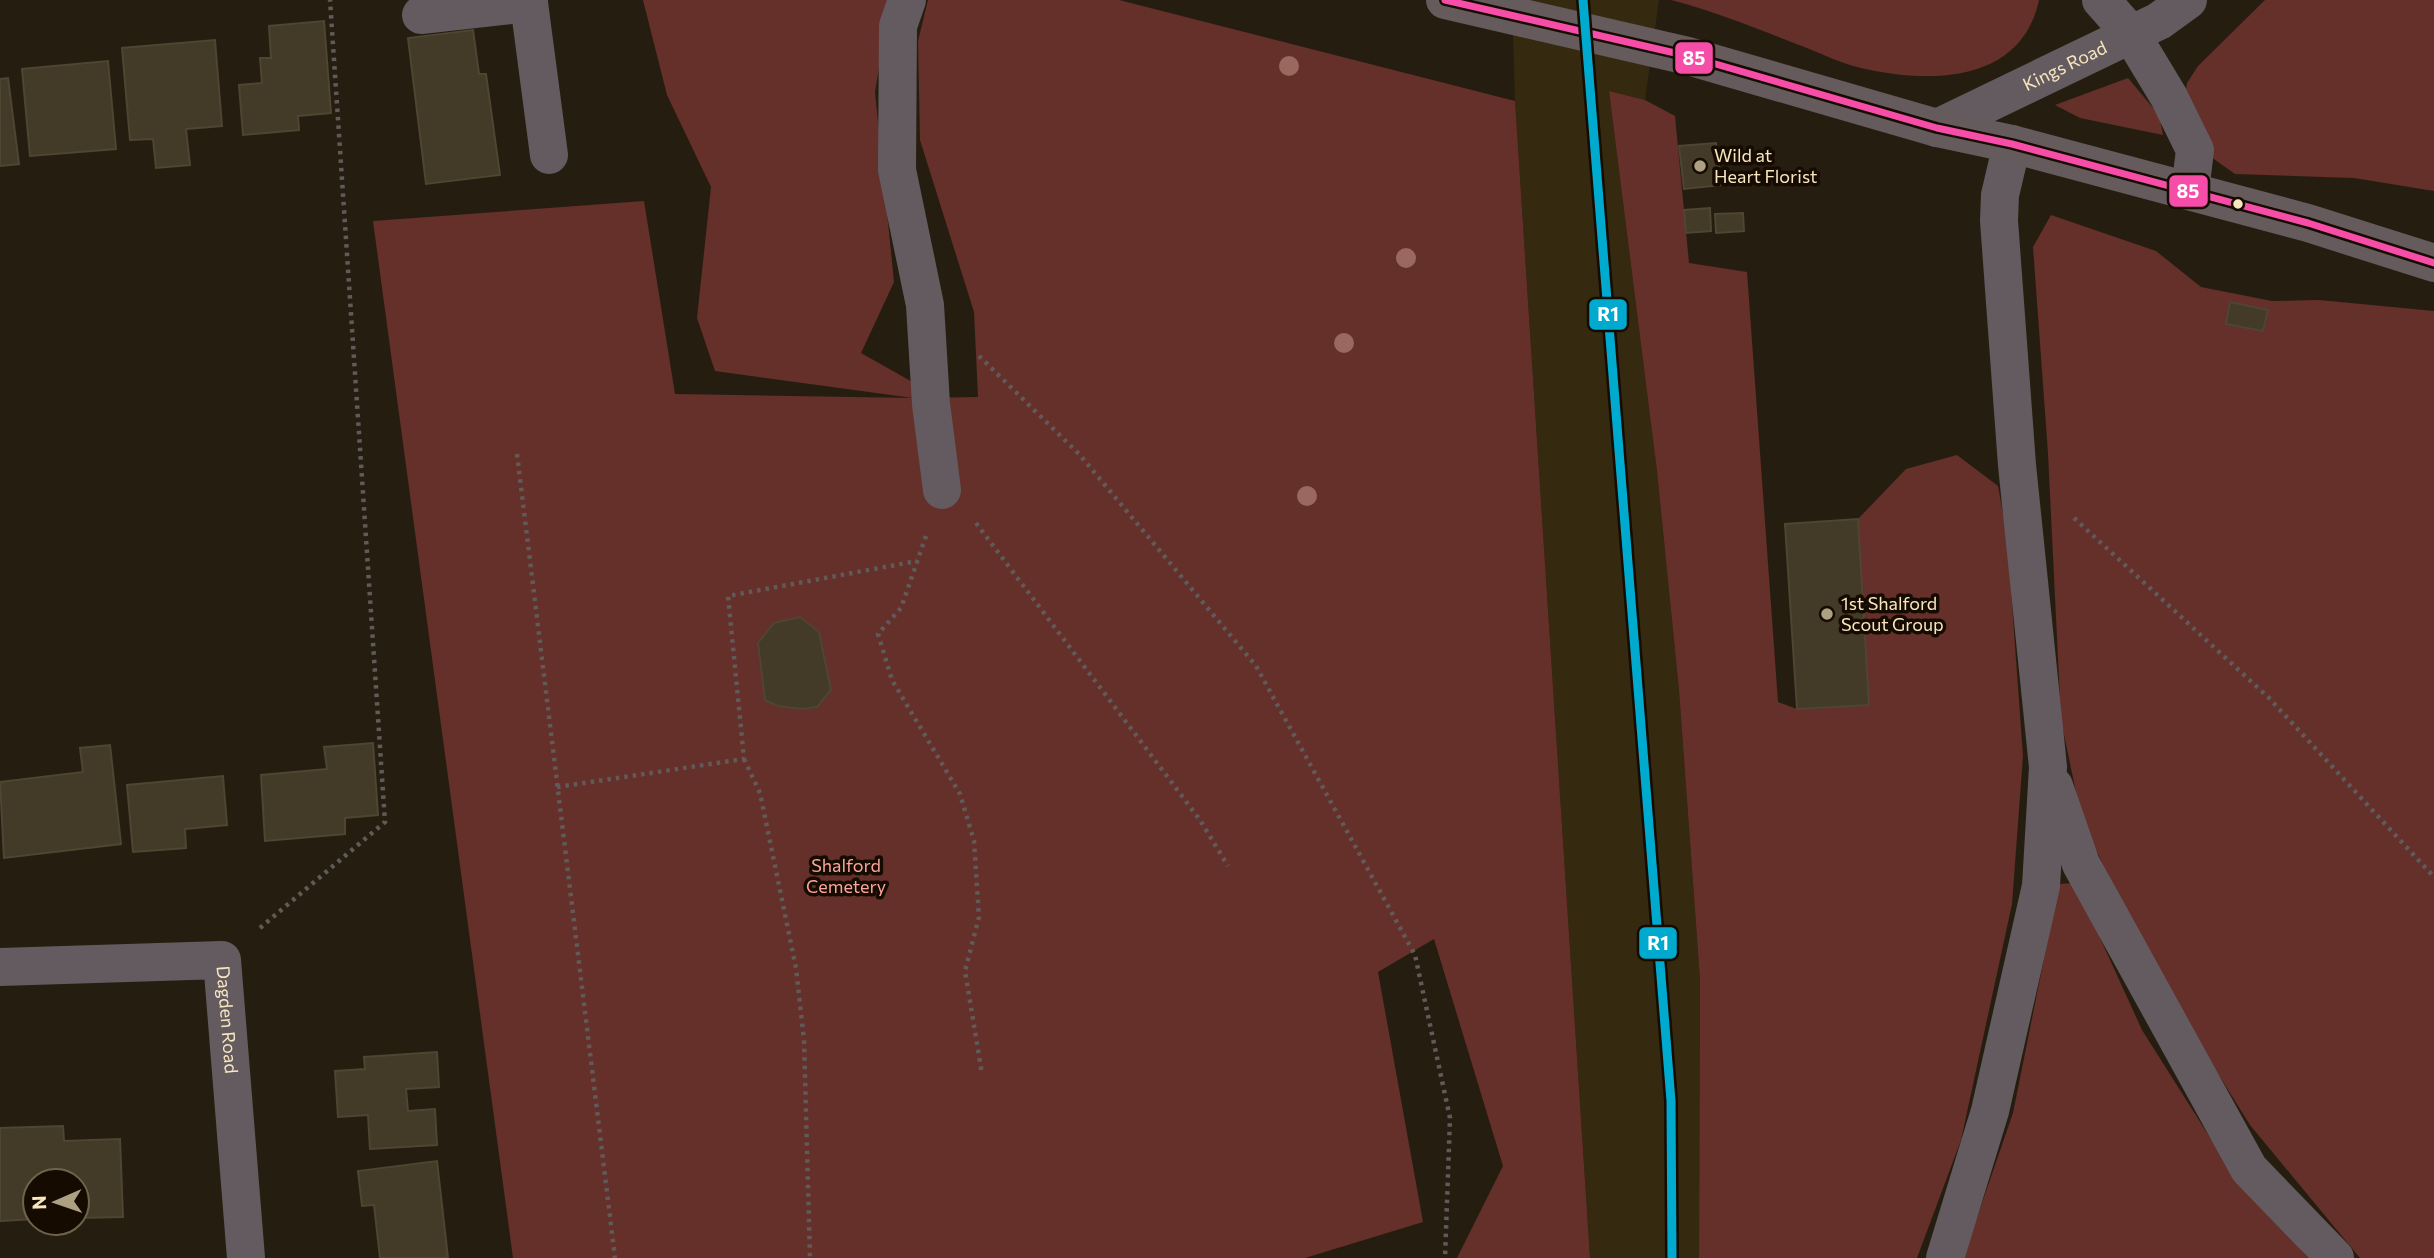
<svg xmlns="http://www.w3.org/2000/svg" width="2434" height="1258" font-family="Commissioner,sans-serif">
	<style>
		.built { fill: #352a0f }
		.green { fill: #652f2a }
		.building { fill: #433a28; stroke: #4e4532; stroke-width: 2 }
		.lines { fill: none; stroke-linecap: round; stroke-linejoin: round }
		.path { stroke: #615a59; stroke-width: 4.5; stroke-dasharray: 3.5 5; stroke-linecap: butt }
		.minor { stroke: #635b60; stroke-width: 38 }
		.major { stroke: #655a5c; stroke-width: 38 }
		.bus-1-casing { stroke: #150b00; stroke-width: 12 }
		.bus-1 { stroke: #f54da8; stroke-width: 7 }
		.rail-1-casing { stroke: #150b00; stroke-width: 14 }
		.rail-1 { stroke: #00a9ce; stroke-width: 9 }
		.tree { fill: #9a685e }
		.poi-dot { fill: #aea082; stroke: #150b00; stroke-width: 2.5 }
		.bus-dot { fill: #f8e6bf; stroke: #150b00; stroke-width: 2.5 }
		.labels { text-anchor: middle; stroke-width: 7; stroke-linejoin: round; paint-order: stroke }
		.street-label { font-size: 18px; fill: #f8e6bf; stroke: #150b00 }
		.poi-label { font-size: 18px; fill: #f8e6bf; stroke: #150b00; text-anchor: start }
		.park-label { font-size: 18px; fill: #faa59d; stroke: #150b00 }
		.line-badge { stroke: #150b00; stroke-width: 2.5 }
		.badge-label { font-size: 19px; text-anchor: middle; font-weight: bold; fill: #fff }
	</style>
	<rect width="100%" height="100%" fill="#251e10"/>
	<path class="built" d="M1512,0H1659L1645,100L1609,91L1657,471L1679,690L1700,979L1699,1258H1590L1515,101Z"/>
	<path class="green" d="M643,0H890L875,92L894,282L861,353L923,388V398L978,397L974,312L920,140L918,41L928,0H1119L1515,101L1590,1258H1457L1503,1166L1434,939L1378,972L1423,1222L1305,1258H513L373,221L644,201L675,394L913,398L715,371L697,318L711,187L667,95Z
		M1671,0H2039C2021,85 1926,84 1857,67C1841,63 1824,55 1807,48C1762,31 1718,12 1671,0Z
		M2265,0H2434V191L2354,178L2235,174L2211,157L2185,96L2187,83L2198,66Z
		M2128,78L2159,115L2163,135L2080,118L2055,105Z
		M1609,91L1645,100L1675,116L1689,263L1747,272L1778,702L1797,709L1869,705L1858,519L1906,469L1957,455L1998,486L2007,535L2023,756L2012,904L1961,1140L1917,1258H1699L1700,979L1679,690L1657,471Z
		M2051,215L2156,251L2201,287L2272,301L2319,300L2434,311V1258H2360L2250,1125L2187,1024L2127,914L2082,821L2061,720L2048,453L2033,247Z
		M2075,883L2142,1030L2233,1174L2308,1258H1963L2013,1113L2059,884Z"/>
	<path class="building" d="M324,21L331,113L298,116L299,130L243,135L239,85L262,83L260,58H271L269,26Z
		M473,30L479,74H486L500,175L426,184L408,38Z
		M215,40L222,126L186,129L190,165L156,168L153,139L130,140L122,48Z
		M108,61L116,149L30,156L22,69Z
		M8,78L19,164L0,166V79Z
		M1716,143L1721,185L1684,189L1679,146Z
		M1710,208L1711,231L1686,233L1684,210Z
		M1743,213L1744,231L1716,233L1715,214Z
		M2230,302L2268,310L2263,331L2226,324Z
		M1858,519L1869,705L1797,709L1785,524Z
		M800,617L819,632L831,690L817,707L802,709L778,706L765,700L758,643L774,623Z
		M373,743L378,815L345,818V834L265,841L261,775L327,769L324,747Z
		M110,745L121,844L4,858L0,782L83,772L80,748Z
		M223,776L227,825L185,829L186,848L133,852L127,785Z
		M437,1052L439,1087L406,1089L408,1111L435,1109L437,1145L370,1149L368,1115L338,1117L335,1071L365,1069L364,1057Z
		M63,1126L64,1141L120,1139L123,1217L77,1218V1181H35V1219L0,1221V1128Z
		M437,1161L448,1258H380L374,1205L362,1206L358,1171Z"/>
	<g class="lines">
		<path class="path" d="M979,356L1079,454L1256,666L1415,955L1450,1118L1445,1258
			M517,454L615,1258
			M2074,518L2269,698L2434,877
			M976,523L1200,820L1228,866
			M926,536L901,608L878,634L892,680L960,794L974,841L979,917L965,971L982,1074
			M744,759L760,793L796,968L804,1040L810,1258
			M557,787L744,759L728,596L917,561
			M260,928L385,822L330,0"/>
		<g class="minor">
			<path d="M907,0L898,26L897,170L925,305L931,404L942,490"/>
			<path d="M2101,0L2131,34L2169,97L2195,150L2190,191"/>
			<path d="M529,3L549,155"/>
			<path d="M421,15L529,3V0"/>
			<path id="s1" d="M1937,128L2159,21L2188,0"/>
			<path d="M2054,786L2081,864L2249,1169L2335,1258"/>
			<path id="s2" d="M0,967L222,960L246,1258"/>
			<path d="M1945,1258L1990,1111L2041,886L2048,767L2017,465L1999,221L2000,195L2012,144"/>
		</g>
		<path class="major" d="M1445,0L1688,56L1937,128L2012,144L2308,223L2434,263"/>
		<defs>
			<path id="bus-1" d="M1445,0L1688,56L1937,128L2012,144L2308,223L2434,263"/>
		</defs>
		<use href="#bus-1" class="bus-1-casing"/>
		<use href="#bus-1" class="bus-1"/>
		<defs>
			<path id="rail-1" d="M1583,0L1671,1101L1672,1258"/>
		</defs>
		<use href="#rail-1" class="rail-1-casing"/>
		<use href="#rail-1" class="rail-1"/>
	</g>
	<g class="tree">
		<circle cx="1289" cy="66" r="10"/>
		<circle cx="1406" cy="258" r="10"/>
		<circle cx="1344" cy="343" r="10"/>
		<circle cx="1307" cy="496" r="10"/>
	</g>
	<g class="poi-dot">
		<circle cx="1700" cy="166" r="7"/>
		<circle cx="1827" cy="614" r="7"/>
	</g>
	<circle class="bus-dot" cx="2238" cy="204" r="6"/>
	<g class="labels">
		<g class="street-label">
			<text dy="6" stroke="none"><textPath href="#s1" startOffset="142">Kings Road</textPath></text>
			<text dy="6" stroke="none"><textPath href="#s2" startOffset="282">Dagden Road</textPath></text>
		</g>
		<g class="poi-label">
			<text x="1714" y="162">Wild at<tspan x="1714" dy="21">Heart Florist</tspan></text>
			<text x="1841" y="610">1st Shalford<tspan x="1841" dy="21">Scout Group</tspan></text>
		</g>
		<g class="park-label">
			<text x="846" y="872">Shalford<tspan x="846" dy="21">Cemetery</tspan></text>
		</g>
	</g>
	<g class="line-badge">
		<rect x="1674" y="41" width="40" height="34" rx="7" fill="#f54da8"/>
		<rect x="2168" y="174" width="41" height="34" rx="7" fill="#f54da8"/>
		<rect x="1588" y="298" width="40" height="33" rx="7" fill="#00a9ce"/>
		<rect x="1638" y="926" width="40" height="34" rx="7" fill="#00a9ce"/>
	</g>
	<g class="badge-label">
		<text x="1694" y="65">85</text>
		<text x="2188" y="198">85</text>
		<text x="1608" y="321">R1</text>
		<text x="1658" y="950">R1</text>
	</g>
	<g transform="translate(56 1202) rotate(268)"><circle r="33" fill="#150b00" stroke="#70634c" stroke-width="2"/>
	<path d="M0-5L12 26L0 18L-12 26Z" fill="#aea082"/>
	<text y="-10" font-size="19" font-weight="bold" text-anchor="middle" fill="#f8e6bf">N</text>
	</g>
</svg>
